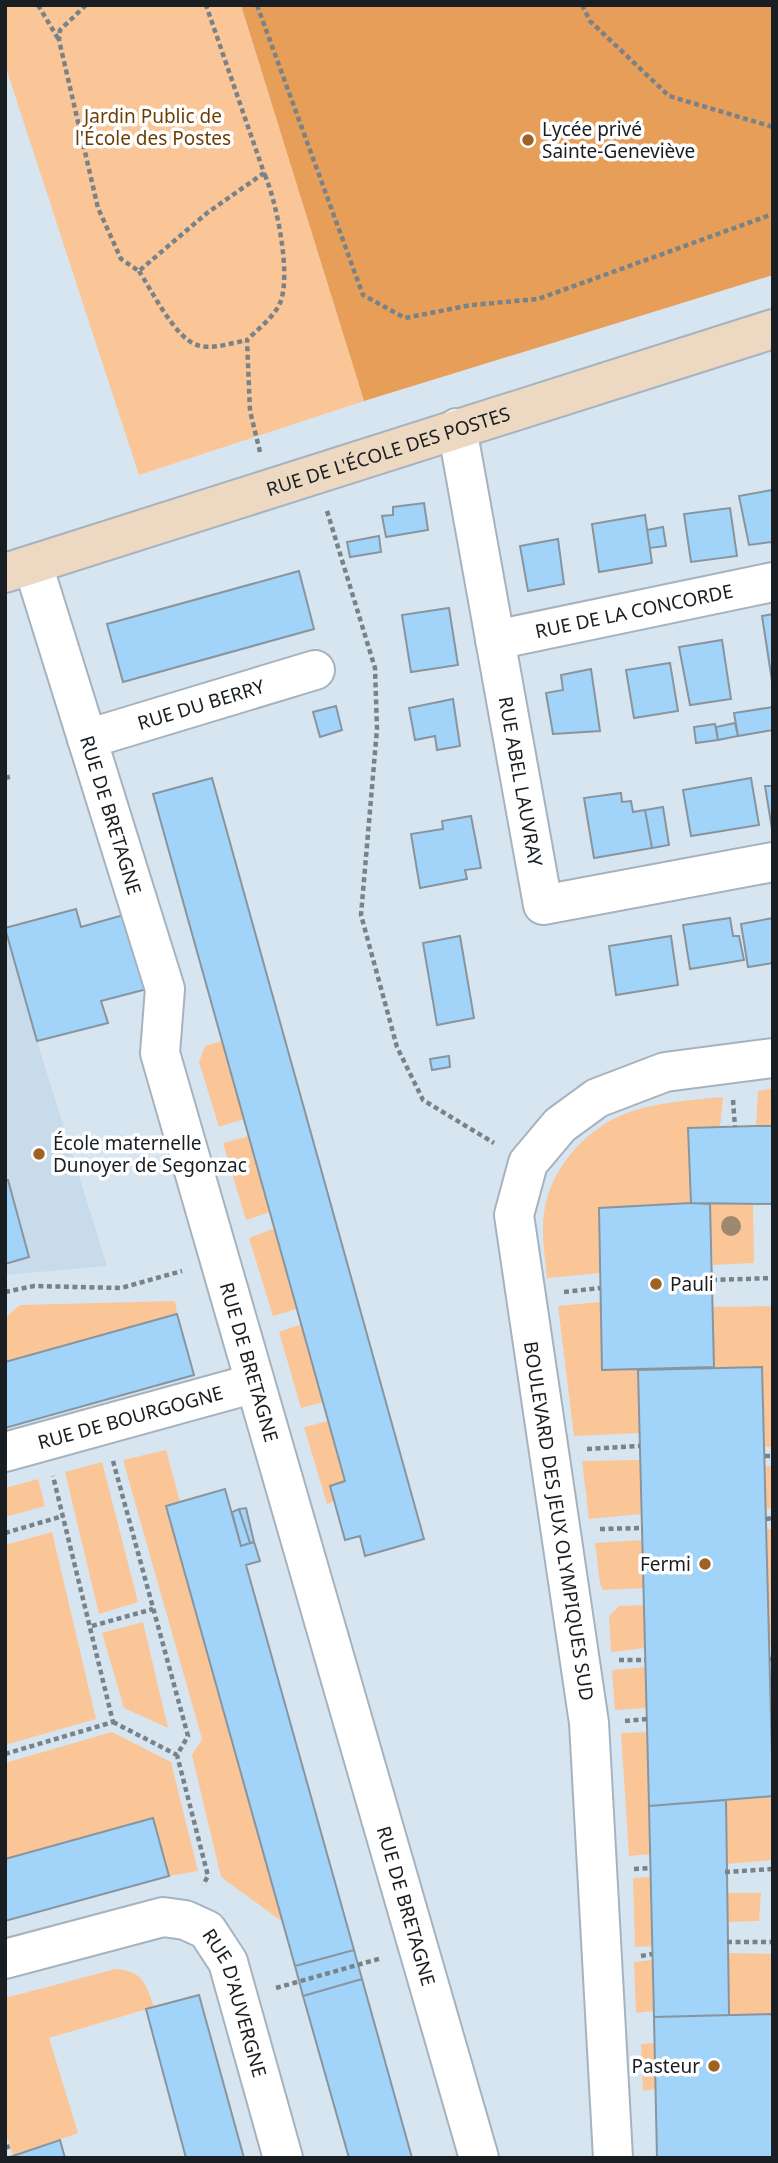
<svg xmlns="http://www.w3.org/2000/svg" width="778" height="2163" font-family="'Noto Sans',sans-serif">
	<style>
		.built { fill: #c7dbeb }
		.green { fill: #fac698 }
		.forest { fill: #e79e58 }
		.building { fill: #a2d4f9; stroke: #88959f; stroke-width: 2 }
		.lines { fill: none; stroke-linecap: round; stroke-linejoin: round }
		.minor-casing { stroke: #a6b3be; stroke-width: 42 }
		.secondary-casing { stroke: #a6b3be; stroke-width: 42 }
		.path { stroke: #788289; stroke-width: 4.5; stroke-dasharray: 5 3.5; stroke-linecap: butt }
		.minor { stroke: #fff; stroke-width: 38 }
		.secondary { stroke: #edd8c2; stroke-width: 38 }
		.tree { fill: #9c896e }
		.poi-dot { fill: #9e6324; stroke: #fff; stroke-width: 2.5 }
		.labels { text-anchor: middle; stroke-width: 7; stroke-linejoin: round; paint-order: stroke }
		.park-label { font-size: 19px; fill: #6c3d03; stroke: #fff }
		.poi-label { font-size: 19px; fill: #191e22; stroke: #fff; text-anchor: start }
		.street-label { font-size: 19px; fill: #191e22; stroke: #fff }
	</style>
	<rect width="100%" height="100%" fill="#d7e5f0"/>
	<path class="built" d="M5,927L37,1041L107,1266L5,1275Z"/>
	<path class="green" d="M5,5H241L364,401L139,475L5,65Z
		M222,1041L244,1119L219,1127L199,1062L205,1046Z
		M773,1088V1126H756L758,1091Z
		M723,1097L720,1127L688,1129L691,1203L599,1208L600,1273L547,1278C545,1256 541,1235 544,1213C549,1170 586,1128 627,1113C656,1102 692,1100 723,1097Z
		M249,1136L270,1212L246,1220L223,1143Z
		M710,1204H753L754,1263L713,1265Z
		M275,1228L297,1309L273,1316L249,1238Z
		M175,1301L177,1314L5,1362V1318L20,1305Z
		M600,1302L602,1369L638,1370L641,1433L574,1436L558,1306Z
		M773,1306V1447H765L762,1367H714L712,1307Z
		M302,1324L323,1402L301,1408L279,1332Z
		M328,1421L345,1481L330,1486L334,1501L327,1504L304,1427Z
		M166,1450L180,1502L166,1506L283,1922L221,1877L192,1755L202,1739L123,1460Z
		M641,1460L642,1514L589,1519L582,1461Z
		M102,1462L138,1602L99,1614L65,1472Z
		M765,1466H773V1508L766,1509Z
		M38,1479L45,1506L5,1517V1488Z
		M767,1529H773V1646H769Z
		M52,1532L96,1719L5,1745V1545Z
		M643,1540L644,1588L603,1590L600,1584L595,1543Z
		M644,1605L645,1648L611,1652L609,1616L619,1606Z
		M143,1622L168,1728L124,1708L102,1633Z
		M646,1667V1708L615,1710L612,1670Z
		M112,1732L171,1762L198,1871L169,1876L5,1859V1763Z
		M647,1732L650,1854L629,1856L621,1733Z
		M773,1796V1860L726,1864V1800Z
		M650,1877L652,1946L635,1947L633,1878Z
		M726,1893H761L759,1921L727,1922Z
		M727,1953L773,1954V2014L729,2015Z
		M652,1960L653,2011L636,2013L634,1962Z
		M116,1969C142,1971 146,1983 154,2007L49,2038L78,2133L13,2156L5,2131V1998Z
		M655,2043V2089L643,2091L641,2044Z"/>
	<path class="forest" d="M241,5H773V275L364,401Z"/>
	<path class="building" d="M772,490L773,545L771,542L749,545L739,496Z
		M424,503L428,530L386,537L382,516L393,515V507Z
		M730,508L737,556L691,562L684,514Z
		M645,515L652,563L599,572L592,524Z
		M663,527L666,546L650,548L647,530Z
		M379,536L381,552L350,557L347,542Z
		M558,539L564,584L528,591L520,546Z
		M299,571L314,629L123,682L107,624Z
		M449,608L458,665L411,672L402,615Z
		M773,614V681H772L762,616Z
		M722,640L731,699L690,705L679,647Z
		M670,663L678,711L634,718L626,670Z
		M591,669L600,731L553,734L546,693L563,690L561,675Z
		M453,699L460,746L437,750L435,736L415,740L409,708Z
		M336,706L342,730L320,737L313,712Z
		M773,707V730L738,736L734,713Z
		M735,723L738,736L718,740L716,727Z
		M715,724L718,740L696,743L694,727Z
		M212,778L424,1539L365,1556L360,1536L345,1540L330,1486L345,1481L153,794Z
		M751,778L759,825L691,836L683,790Z
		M765,786H773V829H772Z
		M621,793L622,802L631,801L633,812L645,810L652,848L594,858L584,798Z
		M663,807L669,845L652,848L645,810Z
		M471,816L481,868L465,870L467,879L420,888L411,834L443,829L442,821Z
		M76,909L81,927L127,914L147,989L101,1001L108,1023L37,1041L5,928Z
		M730,918L733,936H739L744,960L690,969L683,925Z
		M773,918V963L748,967L741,924Z
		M460,936L474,1018L437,1025L423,943Z
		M671,936L678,985L616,995L609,946Z
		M449,1056L450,1067L432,1070L430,1059Z
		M756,1126H773V1204L691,1203L688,1128Z
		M5,1180H8L29,1257L5,1264Z
		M691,1203L710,1204L714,1367L602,1370L599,1208Z
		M177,1314L194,1375L5,1428V1362Z
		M762,1367L773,1796L649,1806L638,1370Z
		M225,1489L241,1546L254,1542L256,1548L260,1561L246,1565L354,1950L295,1966L166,1506Z
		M246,1508L254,1542L250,1543L239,1509Z
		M239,1509L250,1543L241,1546L232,1512Z
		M726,1800L729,2015L654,2017L649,1806Z
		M153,1818L169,1876L5,1921V1859Z
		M354,1950L362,1979L303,1996L295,1966Z
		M362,1979L412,2158H349L303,1996Z
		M199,1995L244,2158H186L146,2009Z
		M773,2014V2158H657L654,2017Z
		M60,2140L65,2158H5L13,2156Z"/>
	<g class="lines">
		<defs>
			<g id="minor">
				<path id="s1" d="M457,428L543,905L773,862"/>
				<path id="s2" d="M33,565L165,989L160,1053L479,2158"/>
				<path id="s3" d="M495,640L773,582"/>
				<path id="s4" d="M87,739L315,670"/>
				<path id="s5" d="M5,1452L255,1383"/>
				<path id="s6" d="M5,1959L163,1917L185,1920L207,1930L228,1962L283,2158"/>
				<path d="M613,2158L589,1723L514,1215L528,1163L560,1125L597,1098L665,1072L773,1058"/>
			</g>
			<g id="secondary">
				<path id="s7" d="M5,573L773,329"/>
			</g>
		</defs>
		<use href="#minor" class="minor-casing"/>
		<use href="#secondary" class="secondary-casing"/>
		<path class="path" d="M38,5L59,40
			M86,5L60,30L59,40L98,208L121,259L139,271L207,213L264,173L206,5
			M257,5L363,295L405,318L471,305L538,299L773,214
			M582,5L590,21L669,96L773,127
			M139,271C152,291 175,338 197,345C212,350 232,343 247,340
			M260,452L250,411L247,340C257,330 274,317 280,303C292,275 276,199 264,173
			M327,511L375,668L377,729L361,915L397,1047L423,1100L494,1143
			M5,778L13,776
			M733,1100L735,1127
			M712,1280L773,1278
			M5,1292L34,1286L121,1288L182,1271
			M564,1292L600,1288
			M587,1449L640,1446
			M765,1456H773
			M113,1461L188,1736L177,1755L208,1876L203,1885
			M766,1519L773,1518
			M600,1529L643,1528
			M5,1533L63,1516
			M92,1626L153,1609
			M770,1659H773
			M619,1660H645
			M625,1721L647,1719
			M113,1722L177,1755
			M771,1723H773
			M5,1754L113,1722L53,1476
			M634,1869L650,1868
			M725,1872L773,1869
			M727,1942H773
			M641,1956L652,1954
			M276,1988L382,1958
			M5,2148L10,2146"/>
		<use href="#minor" class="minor"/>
		<use href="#secondary" class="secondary"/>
	</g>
	<circle class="tree" cx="731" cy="1226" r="10"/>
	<g class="poi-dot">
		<circle cx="528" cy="140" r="7"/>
		<circle cx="39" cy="1154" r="7"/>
		<circle cx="656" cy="1284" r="7"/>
		<circle cx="705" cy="1564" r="7"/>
		<circle cx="714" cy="2066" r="7"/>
	</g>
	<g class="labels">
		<g class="park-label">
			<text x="153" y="123">Jardin Public de<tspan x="153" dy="22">l'École des Postes</tspan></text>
		</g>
		<g class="poi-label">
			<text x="542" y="136">Lycée privé<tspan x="542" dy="22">Sainte-Geneviève</tspan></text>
			<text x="53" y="1150">École maternelle<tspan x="53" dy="22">Dunoyer de Segonzac</tspan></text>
			<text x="670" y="1291">Pauli</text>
			<text x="691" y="1571" text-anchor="end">Fermi</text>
			<text x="700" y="2073" text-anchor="end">Pasteur</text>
		</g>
		<g class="street-label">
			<text dy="7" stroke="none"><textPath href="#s7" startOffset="402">RUE DE L'ÉCOLE DES POSTES</textPath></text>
			<text dy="7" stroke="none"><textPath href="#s3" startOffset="142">RUE DE LA CONCORDE</textPath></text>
			<text dy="7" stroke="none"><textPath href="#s4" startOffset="119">RUE DU BERRY</textPath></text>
			<text dy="7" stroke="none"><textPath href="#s1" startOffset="359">RUE ABEL LAUVRAY</textPath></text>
			<text dy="7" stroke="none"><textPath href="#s2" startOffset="262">RUE DE BRETAGNE</textPath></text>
			<text dy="7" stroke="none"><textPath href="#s2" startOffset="830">RUE DE BRETAGNE</textPath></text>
			<text dy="7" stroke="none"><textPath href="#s5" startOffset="130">RUE DE BOURGOGNE</textPath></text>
			<text transform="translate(559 1521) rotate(81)" y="7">BOULEVARD DES JEUX OLYMPIQUES SUD</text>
			<text dy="7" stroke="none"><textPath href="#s2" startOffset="1396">RUE DE BRETAGNE</textPath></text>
			<text dy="7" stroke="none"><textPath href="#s6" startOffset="289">RUE D'AUVERGNE</textPath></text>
		</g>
	</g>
	<rect width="778" height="2163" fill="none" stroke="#191e22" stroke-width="14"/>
</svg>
